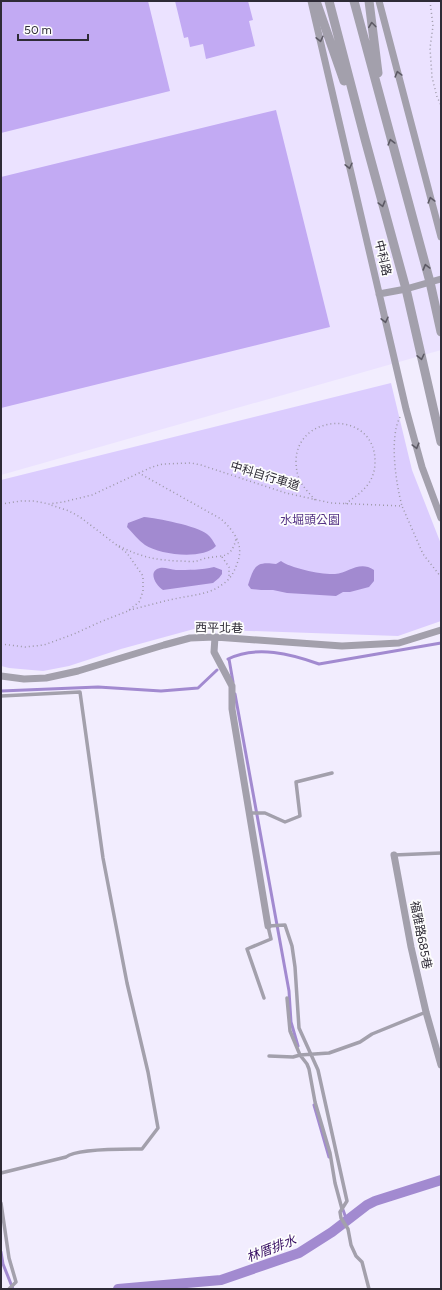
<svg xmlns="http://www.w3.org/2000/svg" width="442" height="1290" font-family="Figtree,'Noto Sans TC',sans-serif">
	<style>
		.built { fill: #ebe2ff }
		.green { fill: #dbccfe }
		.water { fill: #a28ad0 }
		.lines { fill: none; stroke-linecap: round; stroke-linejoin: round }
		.stream { stroke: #a28ad0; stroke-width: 3 }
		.canal { stroke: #a28ad0; stroke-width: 10 }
		.building { fill: #c2aaf3 }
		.path { stroke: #9c98a6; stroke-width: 1.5; stroke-dasharray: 1 3; stroke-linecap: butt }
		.service { stroke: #a3a0ac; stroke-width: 3.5 }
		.minor { stroke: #a3a0ac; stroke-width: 7 }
		.tertiary { stroke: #a3a0ac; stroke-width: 9 }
		.oneway { stroke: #5d5a65 }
		.labels { text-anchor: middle; stroke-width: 3.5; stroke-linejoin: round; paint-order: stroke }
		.street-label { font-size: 12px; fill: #2e2b36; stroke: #fdfdfd }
		.park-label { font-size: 12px; fill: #523083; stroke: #fdfdfd }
		.water-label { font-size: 13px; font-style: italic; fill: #350c61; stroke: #fdfdfd }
	</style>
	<rect width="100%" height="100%" fill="#f2edfe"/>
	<path class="built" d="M1,1H441V350L1,475Z"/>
	<path class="green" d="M391,383L412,470L441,544V621L398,636L194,629L121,649L69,666L43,671L9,668L1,666V480Z"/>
	<path class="water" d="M144,517C157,518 197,526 207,534C211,537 213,541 216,546C203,560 160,555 145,545C138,540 133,533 127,527L128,523Z
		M281,561C290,568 323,575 335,574C349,573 359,560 374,570V581L369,587L350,592H343L336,596L287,593L273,590H261L251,589L248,585C254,567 255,561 276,564Z
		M214,567L222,570V574L219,578L213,583L163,590C156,586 147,571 160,568C165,567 171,570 176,570C188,570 202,570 214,567Z"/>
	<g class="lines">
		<path class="stream" d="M228,659C257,645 291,654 319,664L441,643
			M229,659L233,682
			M1,691L98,687L161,691L198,688L217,670
			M235,694L289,991L291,1022L298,1046
			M314,1105L329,1157
			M342,1207L347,1221
			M1,1252L3,1264L13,1289"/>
		<path class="canal" d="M118,1289L221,1280L299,1253L332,1232L367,1205L375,1201L441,1180"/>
	</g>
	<path class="building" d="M1,1H148L170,91L1,133Z
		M175,1H248L253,20L249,21L255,46L206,59L203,44L190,47L188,37L184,38Z
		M276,110L330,327L1,408V177Z"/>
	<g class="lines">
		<path class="path" d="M430,1L433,26L430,48L432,77L437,97L441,105
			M400,417C389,438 396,484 402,506
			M315,500C310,494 304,488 300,481C297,474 296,468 296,460C298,412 376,410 375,462C375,483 361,493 345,504
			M1,504L21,501H34L49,504L63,502L92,495L152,467L163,464L191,463L201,465L286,493L331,503L402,506L423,554L441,577
			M119,546C141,557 155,560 179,561C185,561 192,562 197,561C200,560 203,559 206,558C223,555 231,559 236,539
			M222,557L229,567V578
			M129,610C144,607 159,602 174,599C191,595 209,595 223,584C231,579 235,570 238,561C244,544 233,530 221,519L139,473
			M1,644L25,647L44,645L74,634L100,622L128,611L139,602L141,597L143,591V576L127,553L80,517L69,511L51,505"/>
		<path class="service" d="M1,696L80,692L103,858L127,983L148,1072L158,1128L142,1149C126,1149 77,1148 66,1157L1,1173
			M250,813H265L285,822L300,816L296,782L332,773
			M394,855L441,853
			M264,998L247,949L271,939L268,926L285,925L292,946L295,967L299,1028L318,1070L347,1201L340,1212L341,1218L348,1229L351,1245L356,1256L362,1262L369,1289
			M287,998L290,1031L300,1055L307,1064L309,1069L315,1102L330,1153L335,1183L342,1209
			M269,1056L293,1057L300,1055L329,1053L360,1042L372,1034L426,1012
			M1,1203L9,1258L16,1282L9,1289"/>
		<path class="minor" d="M311,1L406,409L422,467L441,518
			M379,1L441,237
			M379,294L406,289L441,279
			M215,637L214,652L232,686V709L268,926
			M1,676L24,679L46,678L78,671L164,645L190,638L215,637L342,646L399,643L441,630
			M394,855L411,947L426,1012L441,1065"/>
		<path class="tertiary" d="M316,1L344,81
			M329,1L365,139L406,289L441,442
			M354,1L430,282L441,332
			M369,1L378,73"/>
	</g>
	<defs><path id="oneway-chevron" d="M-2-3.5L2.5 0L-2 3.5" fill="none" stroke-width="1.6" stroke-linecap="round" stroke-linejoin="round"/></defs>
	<g class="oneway">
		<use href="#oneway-chevron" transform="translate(372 25) rotate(-97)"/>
		<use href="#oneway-chevron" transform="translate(320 39) rotate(77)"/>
		<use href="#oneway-chevron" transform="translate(398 74) rotate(-105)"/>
		<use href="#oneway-chevron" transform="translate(391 142) rotate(-105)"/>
		<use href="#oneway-chevron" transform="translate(349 166) rotate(77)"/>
		<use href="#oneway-chevron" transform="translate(431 200) rotate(-105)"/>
		<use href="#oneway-chevron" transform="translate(382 204) rotate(75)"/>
		<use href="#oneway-chevron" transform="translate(426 267) rotate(-105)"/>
		<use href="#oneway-chevron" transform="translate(385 320) rotate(77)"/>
		<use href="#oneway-chevron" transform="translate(421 357) rotate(77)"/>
		<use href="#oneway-chevron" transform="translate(416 446) rotate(75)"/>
	</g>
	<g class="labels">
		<g class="street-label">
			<text transform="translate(383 258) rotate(77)" y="4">中科路</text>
			<text transform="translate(265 476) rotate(17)" y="4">中科自行車道</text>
			<text transform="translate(219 628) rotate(1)" y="4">西平北巷</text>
			<text transform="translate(421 935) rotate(79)" y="4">福雅路685巷</text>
		</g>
		<g class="park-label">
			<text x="310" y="524">水堀頭公園</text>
		</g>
		<g class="water-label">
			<text transform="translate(271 1248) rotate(-21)" y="5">林厝排水</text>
		</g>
	</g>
	<rect width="442" height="1290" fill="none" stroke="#2e2b36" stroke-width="4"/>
	<path d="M18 34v6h70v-6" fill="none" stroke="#2e2b36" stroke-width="2"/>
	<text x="24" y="34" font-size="12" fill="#2e2b36" stroke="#fdfdfd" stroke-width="3" paint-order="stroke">50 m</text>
</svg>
